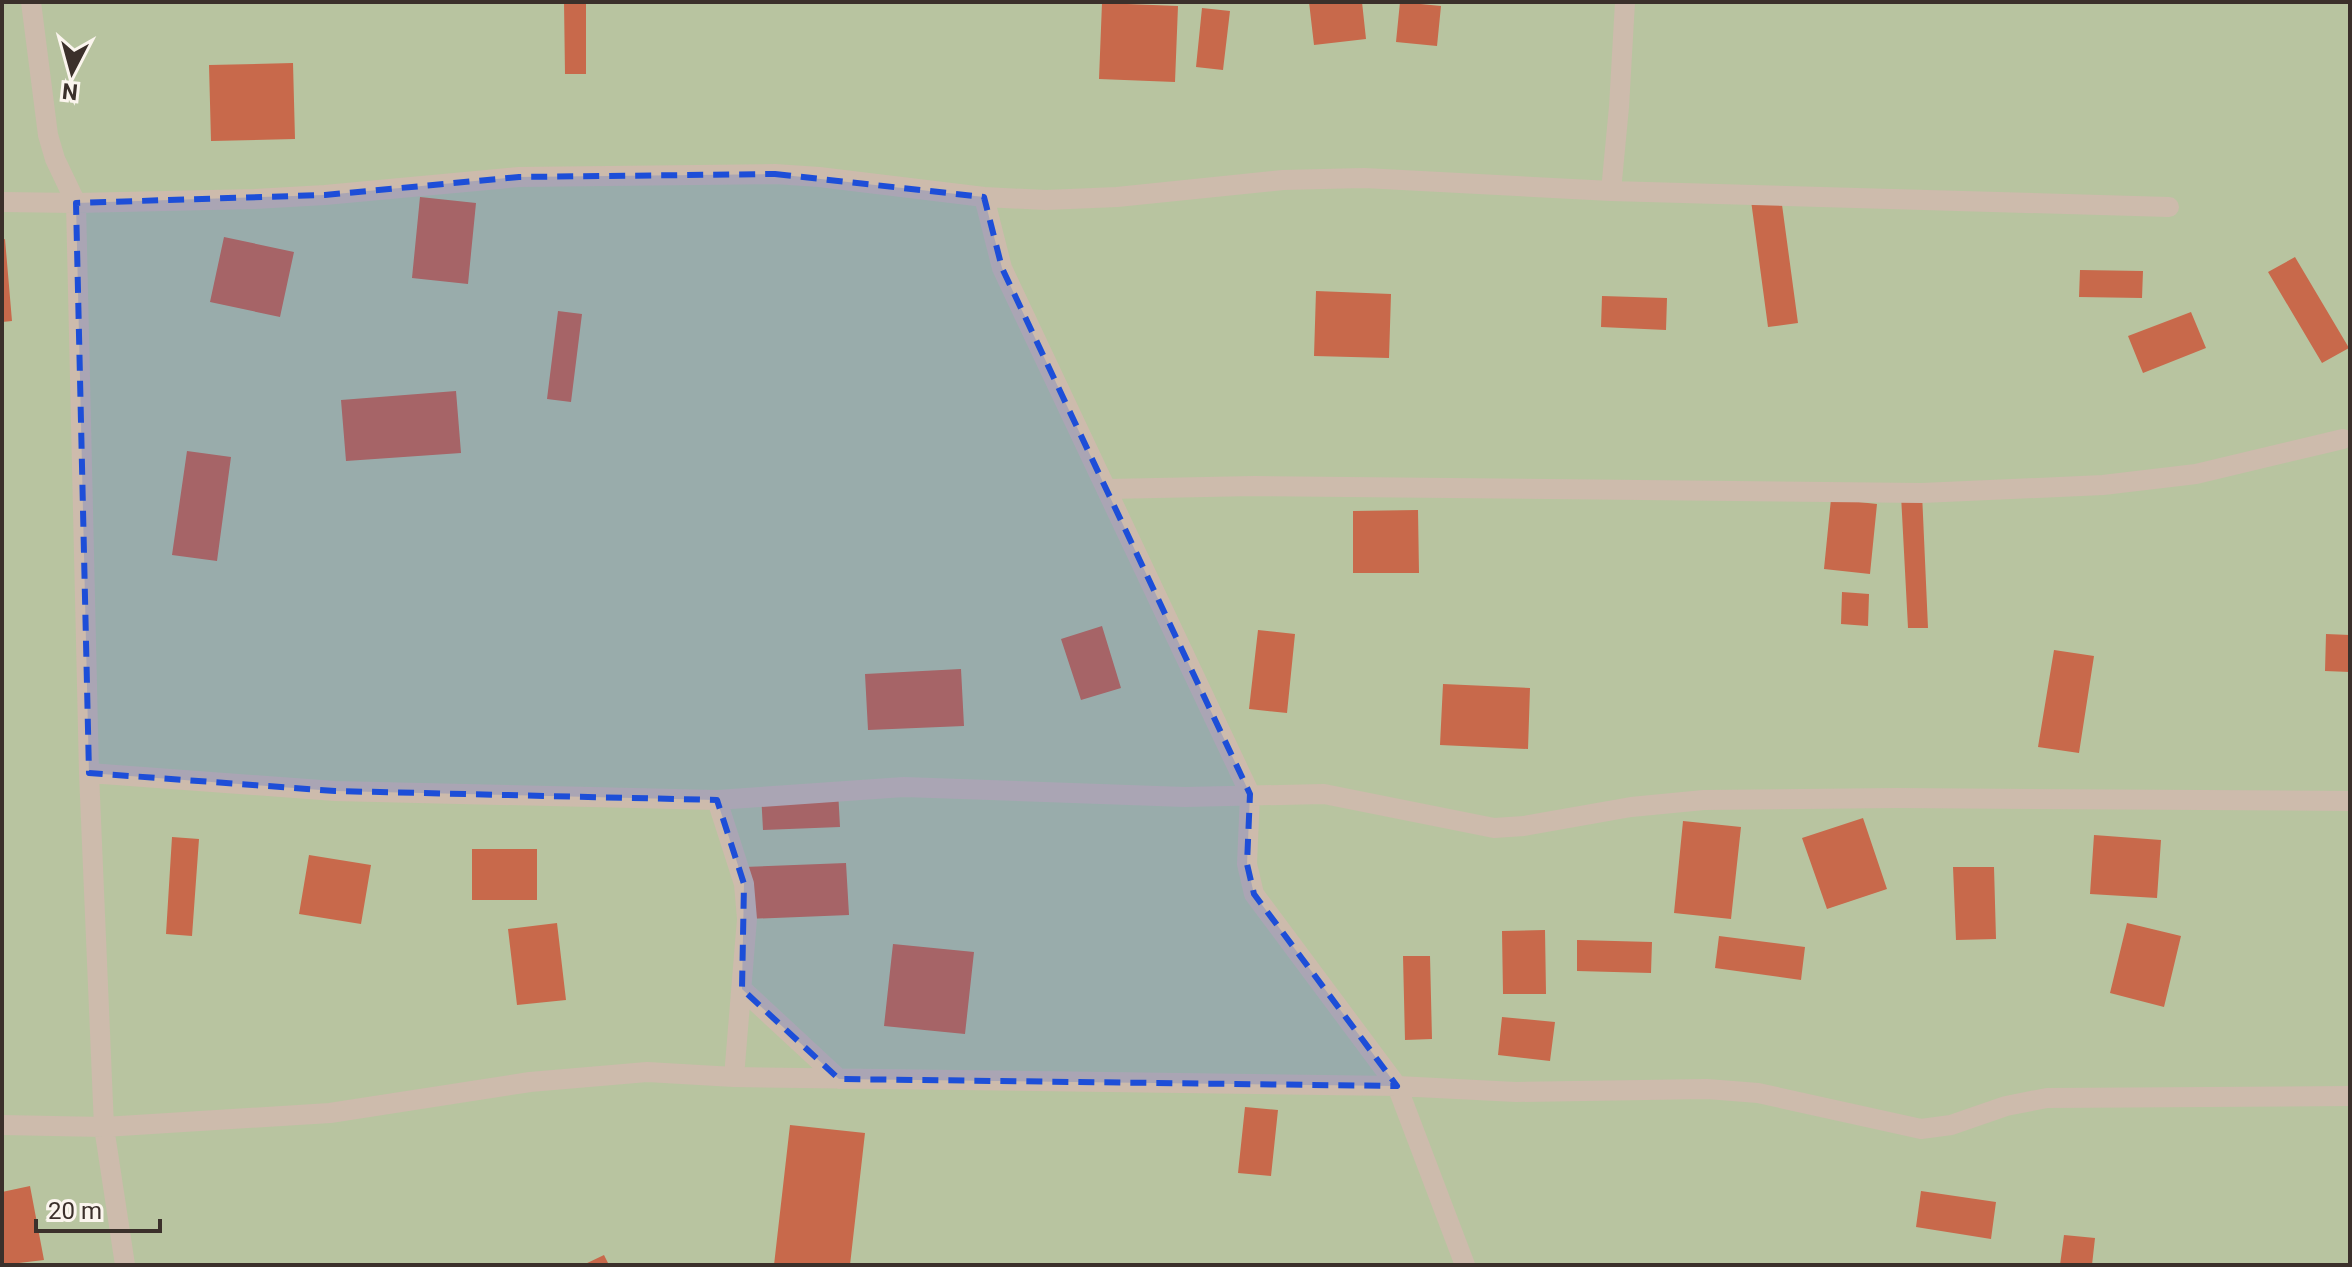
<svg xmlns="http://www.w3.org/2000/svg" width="2352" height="1267" font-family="Roboto,sans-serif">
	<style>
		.green { fill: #b8c4a0 }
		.building { fill: #c8694b }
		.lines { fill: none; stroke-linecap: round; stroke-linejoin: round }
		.minor { stroke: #cdbbac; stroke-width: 20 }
		.marked { fill: #1d4ed8; fill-opacity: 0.2; stroke: #1d4ed8; stroke-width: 6; stroke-dasharray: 16 10; stroke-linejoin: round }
	</style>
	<rect width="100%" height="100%" fill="#f4ebe1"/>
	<path class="green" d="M2,2H2350V1265H2Z"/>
	<path class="building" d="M564,2H586V74H565Z
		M1309,2H1362L1366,39L1314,45Z
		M1400,2L1441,6L1437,46L1396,42Z
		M1102,3L1178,6L1175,82L1099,79Z
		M1202,8L1230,11L1223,70L1196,67Z
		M293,63L295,139L211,141L209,65Z
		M1780,190L1798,323L1768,327L1750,193Z
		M420,197L476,203L468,284L412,278Z
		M224,237L294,252L280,317L210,302Z
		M5,239L12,321L2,322V240Z
		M2295,257L2349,348L2322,363L2268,272Z
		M2080,270L2143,271L2142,298L2079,297Z
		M1316,291L1391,294L1389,358L1314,356Z
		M1602,296L1667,298L1666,330L1601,327Z
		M558,311L582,314L571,402L547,399Z
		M2191,312L2206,348L2143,373L2128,336Z
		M456,391L461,453L346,461L341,400Z
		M187,451L231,457L217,561L172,555Z
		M1922,493L1928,628H1908L1901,495Z
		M1831,499L1877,504L1870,574L1824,569Z
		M1418,510L1419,573H1353V511Z
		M1842,592L1869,594L1868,626L1841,624Z
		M1102,626L1121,688L1081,700L1061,639Z
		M1258,630L1295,634L1287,713L1249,709Z
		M2326,634L2350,635V672L2325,671Z
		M2054,650L2094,656L2079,753L2038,747Z
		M961,669L964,726L868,730L865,674Z
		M1443,684L1530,688L1528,749L1440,745Z
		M838,790L840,827L763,830L761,793Z
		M1863,818L1887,889L1827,909L1802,838Z
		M1683,821L1741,827L1731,919L1674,913Z
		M2094,835L2161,840L2157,898L2090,894Z
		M172,837L199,839L192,936L166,934Z
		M472,849H537V900H472Z
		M309,855L371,865L361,924L299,914Z
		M846,863L849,915L747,919L744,867Z
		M1953,867H1994L1996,939L1956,940Z
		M557,923L566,1000L517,1005L508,929Z
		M2127,923L2181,936L2164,1007L2110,993Z
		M1545,930L1546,994H1503L1502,931Z
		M1719,936L1805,947L1801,980L1715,968Z
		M1577,940L1652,942L1651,973L1577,971Z
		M893,944L974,952L965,1034L884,1026Z
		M1403,956H1430L1432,1039L1405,1040Z
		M1502,1017L1555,1022L1550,1061L1498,1055Z
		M1245,1107L1278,1110L1271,1176L1238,1173Z
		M790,1125L865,1133L850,1265H774Z
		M30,1186L44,1260L2,1265V1192Z
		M1921,1191L1996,1202L1991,1239L1916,1227Z
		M2064,1235L2095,1238L2092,1265H2060Z
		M604,1255L609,1265H583Z"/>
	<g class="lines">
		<path class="minor" d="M31,2L48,135L55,159L76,203L89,773L104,1127L125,1265
			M1611,191L1619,107L1625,2
			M984,197L1002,268L1250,794L1247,864L1254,894L1397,1086L1465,1265
			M2,202L76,203L255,199L325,195L519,177L775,174L819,177L984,197L1046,200L1117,197L1283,180L1364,178L1611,191L2169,207
			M1107,489L1255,486L1922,493L2103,485L2196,474L2343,439
			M89,773L335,791L717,800L904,787L1185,797L1324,794L1494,828L1524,826L1631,807L1704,800L1897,798L2350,801
			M717,800L744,884L747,919L734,1077
			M742,989L839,1079
			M2,1125L104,1127L330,1113L530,1082L647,1072L734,1077L1397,1086L1516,1092L1707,1089L1758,1093L1921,1129L1951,1125L2006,1106L2047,1098L2350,1096"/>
	</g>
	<path class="marked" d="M775,174L984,197L1002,268L1250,794L1247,864L1254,894L1397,1086L839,1079L742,989L744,884L717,800L335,791L89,773L76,203L325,195L519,177Z"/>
	<rect width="2352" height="1267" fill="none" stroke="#3b302b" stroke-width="8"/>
	<g transform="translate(72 72) rotate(186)" stroke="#fbf5ee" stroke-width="6" paint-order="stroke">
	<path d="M0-6L14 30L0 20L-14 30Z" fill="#3b302b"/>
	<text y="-12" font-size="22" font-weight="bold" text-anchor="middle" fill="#3b302b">N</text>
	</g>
	<path d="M36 1219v12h124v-12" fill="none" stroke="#3b302b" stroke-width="4"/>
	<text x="48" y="1219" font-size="24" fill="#3b302b" stroke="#fbf5ee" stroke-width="6" paint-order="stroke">20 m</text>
</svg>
